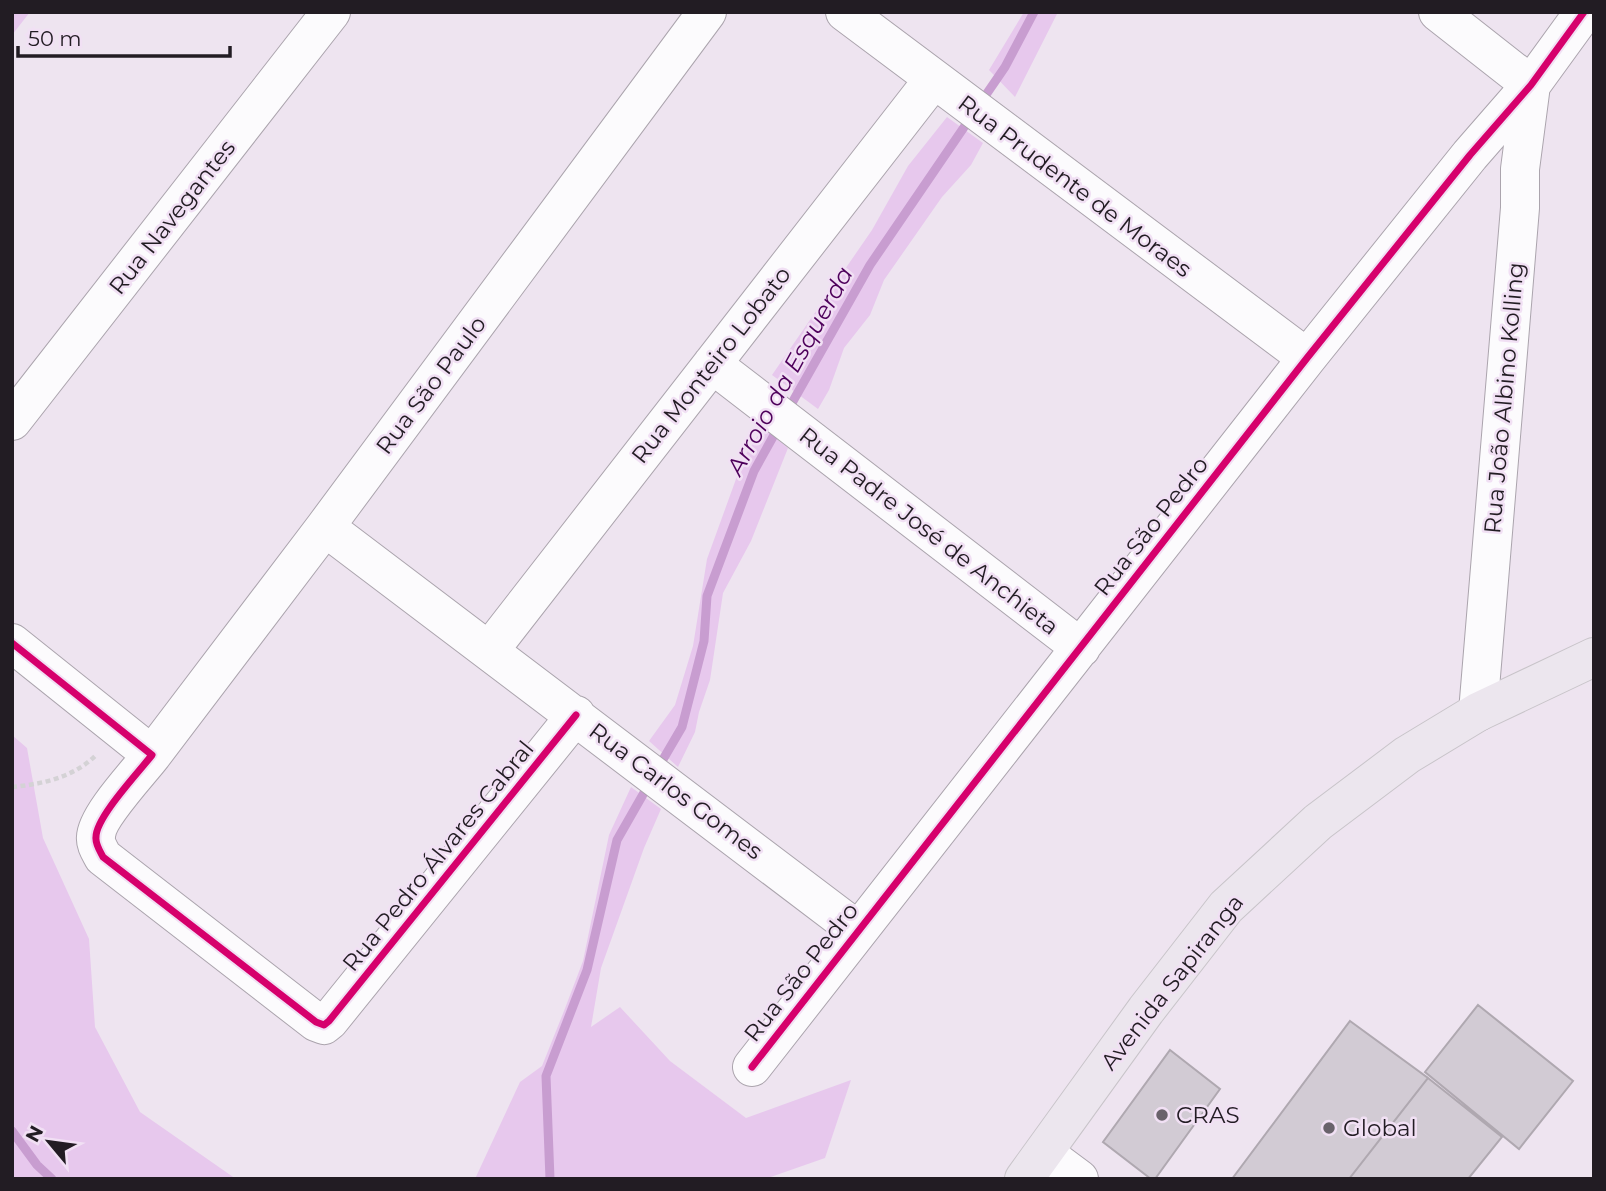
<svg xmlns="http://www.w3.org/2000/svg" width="1606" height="1191" font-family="Montserrat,sans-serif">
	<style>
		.green { fill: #e7c8ed }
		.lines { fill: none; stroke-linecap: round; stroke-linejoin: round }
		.stream { stroke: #c89dd0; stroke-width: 9 }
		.building { fill: #d2cbd4; stroke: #afa8b0; stroke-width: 2 }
		.minor-casing { stroke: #aba4ad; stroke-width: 40 }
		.major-casing { stroke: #c8c4c9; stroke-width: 40 }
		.path { stroke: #d4d2d5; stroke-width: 4.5; stroke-dasharray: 5 3.5; stroke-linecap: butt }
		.minor { stroke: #fcfbfd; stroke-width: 38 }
		.major { stroke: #ece6ee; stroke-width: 38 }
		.cycleway-casing { stroke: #f1e0f4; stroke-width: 11 }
		.cycleway { stroke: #d6006c; stroke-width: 7 }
		.poi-dot { fill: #69626b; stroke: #f1e0f4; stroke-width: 2.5 }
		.labels { text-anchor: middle; stroke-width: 5; stroke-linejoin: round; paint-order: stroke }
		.street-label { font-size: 23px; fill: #221c23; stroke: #f1e0f4 }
		.poi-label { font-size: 23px; fill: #221c23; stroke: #f1e0f4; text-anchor: start }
		.water-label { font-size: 24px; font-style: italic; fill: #4e015b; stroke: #f1e0f4 }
	</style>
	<rect width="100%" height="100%" fill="#eee4f0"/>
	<path class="green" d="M12,12H30L12,35Z
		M1024,12H1058L1015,97L989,70Z
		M947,117L983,143L971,165L942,197L884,280L870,315L844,348L829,390L818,409L772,375L872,230L908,166Z
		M763,428L788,448L751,541L723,593L710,680L699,712L695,732L678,767L649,741L675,705L693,646L707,559L744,457Z
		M12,735L27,748L43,838L89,939L95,1027L140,1112L236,1179H12Z
		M631,787L661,809L644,848L601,968L591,1027L620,1007L670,1061L746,1118L851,1080L825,1158L765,1179H475L520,1082L542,1066L564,1011L583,961L609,835Z"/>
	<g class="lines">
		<path class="stream" d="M981,102L1005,67L1034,12
			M788,410L870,265L971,117
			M658,768L682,727L704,641L707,596L754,471L779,426
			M12,1131L37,1165L52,1179
			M550,1179L546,1076L587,970L617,840L649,784"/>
	</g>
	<path class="building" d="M1478,1005L1573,1081L1519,1149L1425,1072Z
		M1350,1021L1428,1078L1349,1179H1232Z
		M1170,1050L1220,1089L1155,1179H1151L1103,1142Z
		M1428,1078L1502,1137L1468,1179H1349Z"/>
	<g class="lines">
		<defs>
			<path id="minor" d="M845,12L1307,358
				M1438,12L1531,85
				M712,364L1081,648
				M12,421L331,12
				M325,527L857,930
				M12,643L152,755C139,772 96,817 96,837C95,844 100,851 103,857L316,1022L324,1025L329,1021L576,715
				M489,651L933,80
				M1478,712L1520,208V169L1531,85
				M152,755L325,527L707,12
				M752,1067L1307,358L1470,155L1531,85L1584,12
				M1044,1153L1079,1179"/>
			<path id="major" d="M1024,1179L1146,1010L1226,907L1318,822L1407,755L1478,712L1594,657"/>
		</defs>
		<use href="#minor" class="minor-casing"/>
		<use href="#major" class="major-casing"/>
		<path class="path" d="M12,787C43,784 75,777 97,754"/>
		<use href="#minor" class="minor"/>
		<use href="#major" class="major"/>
		<defs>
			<path id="cycleway" d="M12,643L152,755C139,772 96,817 96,837C95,844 100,851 103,857L316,1022L324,1025L329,1021L576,715
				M752,1067L1307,358L1470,155L1531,85L1584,12"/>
		</defs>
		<use href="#cycleway" class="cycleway-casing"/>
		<use href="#cycleway" class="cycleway"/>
	</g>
	<g class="poi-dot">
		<circle cx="1162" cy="1115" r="7"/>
		<circle cx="1329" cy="1128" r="7"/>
	</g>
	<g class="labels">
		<g class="street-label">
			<text transform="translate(1075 186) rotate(37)" y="8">Rua Prudente de Moraes</text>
			<text transform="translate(172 217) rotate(-52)" y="8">Rua Navegantes</text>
			<text transform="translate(711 365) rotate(-52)" y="8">Rua Monteiro Lobato</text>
			<text transform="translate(431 385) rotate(-53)" y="8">Rua São Paulo</text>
			<text transform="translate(1504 398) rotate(-85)" y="8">Rua João Albino Kolling</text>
			<text transform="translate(1151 526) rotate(-52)" y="8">Rua São Pedro</text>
			<text transform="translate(929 531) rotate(38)" y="8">Rua Padre José de Anchieta</text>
			<text transform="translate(676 791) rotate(37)" y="8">Rua Carlos Gomes</text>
			<text transform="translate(438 856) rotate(-51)" y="8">Rua Pedro Álvares Cabral</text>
			<text transform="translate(801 972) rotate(-52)" y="8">Rua São Pedro</text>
			<text transform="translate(1172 982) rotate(-52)" y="8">Avenida Sapiranga</text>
		</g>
		<g class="poi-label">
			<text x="1176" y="1123">CRAS</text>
			<text x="1343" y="1136">Global</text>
		</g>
		<g class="water-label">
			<text transform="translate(790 371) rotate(-61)" y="8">Arroio da Esquerda</text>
		</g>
	</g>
	<rect width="1606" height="1191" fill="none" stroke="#221c23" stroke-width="28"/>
	<g transform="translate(49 1142) rotate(299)" stroke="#f1e0f4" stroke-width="5" paint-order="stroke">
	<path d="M0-5L12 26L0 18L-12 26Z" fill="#221c23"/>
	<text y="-10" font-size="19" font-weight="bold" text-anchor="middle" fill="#221c23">N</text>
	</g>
	<path d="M18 46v10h212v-10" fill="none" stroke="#221c23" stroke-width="3.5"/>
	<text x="28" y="46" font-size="21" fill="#221c23" stroke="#f1e0f4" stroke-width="5" paint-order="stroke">50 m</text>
</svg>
